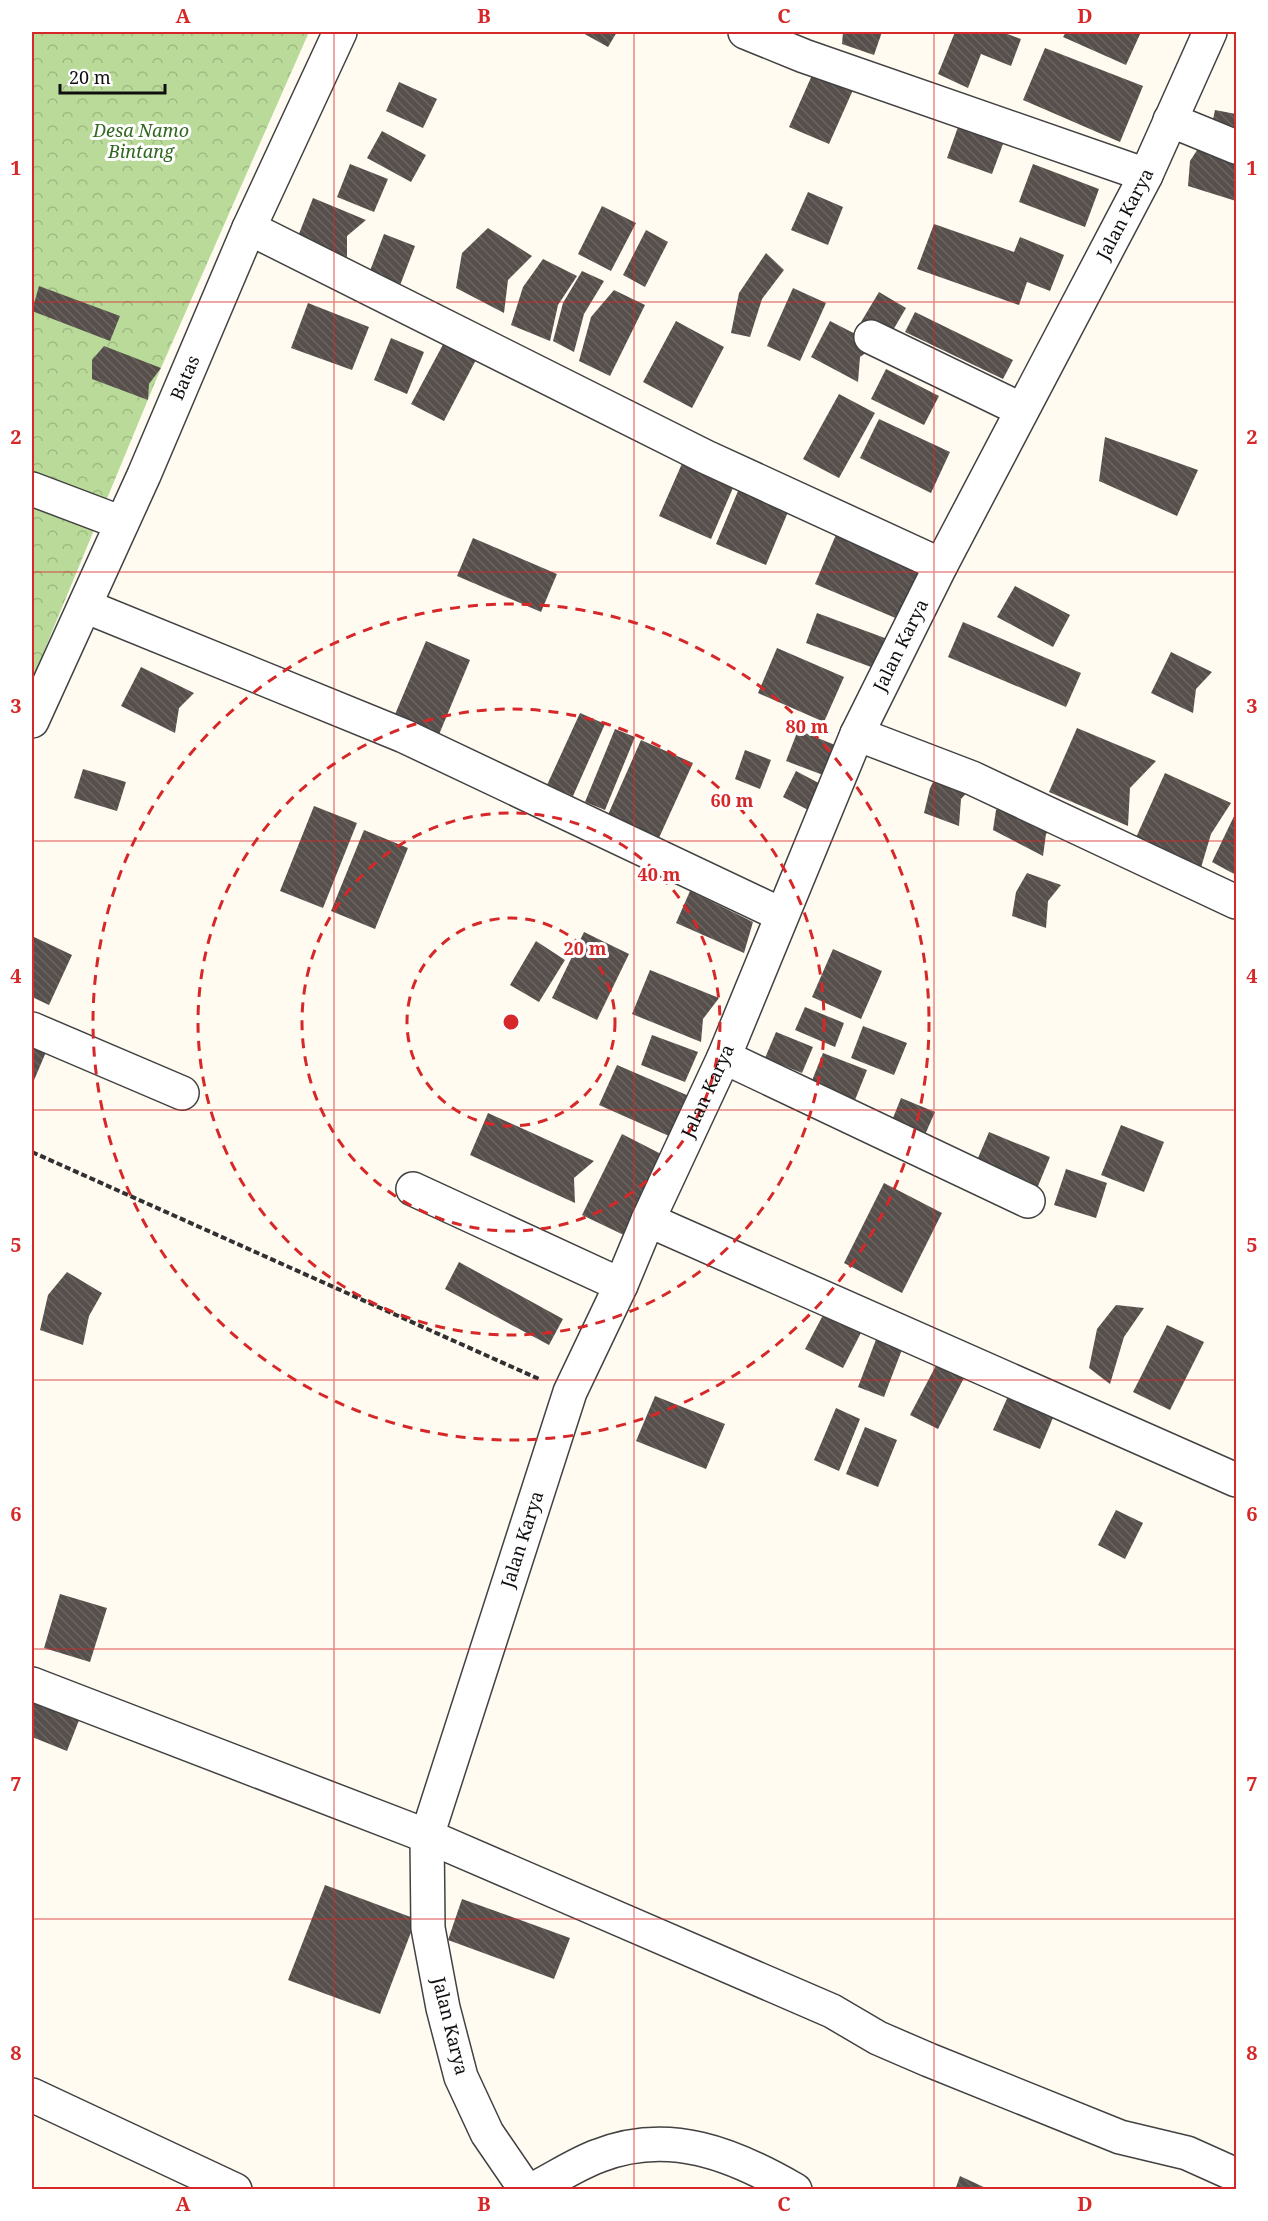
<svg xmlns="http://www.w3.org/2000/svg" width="1268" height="2221" font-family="'Noto Serif',serif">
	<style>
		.forest { fill: url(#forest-crowns) }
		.building { fill: url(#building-back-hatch) }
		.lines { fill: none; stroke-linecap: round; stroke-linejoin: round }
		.minor-casing { stroke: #424242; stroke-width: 36 }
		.path { stroke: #313131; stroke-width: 4; stroke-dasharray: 6 3; stroke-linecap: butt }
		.minor { stroke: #fff; stroke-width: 33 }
		.grid { fill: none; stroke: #d62828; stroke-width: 1.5; stroke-opacity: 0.55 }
		.ring { fill: none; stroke: #d62828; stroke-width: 3; stroke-dasharray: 10 8 }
		.labels { text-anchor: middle; stroke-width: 6; stroke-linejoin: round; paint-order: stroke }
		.park-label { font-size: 18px; font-style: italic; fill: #31671f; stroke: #fff }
		.street-label { font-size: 18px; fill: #0f0f0f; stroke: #fff }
		.centre { fill: #d62828; stroke: #fff; stroke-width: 3 }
		.ring-label { font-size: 18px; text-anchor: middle; font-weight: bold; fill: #d62828; stroke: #fff; stroke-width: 6; stroke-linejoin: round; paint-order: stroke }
		.neatline { fill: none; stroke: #d62828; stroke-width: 2 }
		.grid-label { font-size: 20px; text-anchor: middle; font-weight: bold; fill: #d62828 }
	</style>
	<defs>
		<pattern id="forest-crowns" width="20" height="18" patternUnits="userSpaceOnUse" patternTransform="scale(1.5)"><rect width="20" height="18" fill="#b9da99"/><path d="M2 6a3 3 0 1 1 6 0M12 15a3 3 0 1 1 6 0" fill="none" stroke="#9eba83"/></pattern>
		<pattern id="building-back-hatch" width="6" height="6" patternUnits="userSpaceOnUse" patternTransform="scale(1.5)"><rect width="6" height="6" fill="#574f4b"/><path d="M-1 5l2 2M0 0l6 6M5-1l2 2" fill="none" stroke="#6a6461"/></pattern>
	</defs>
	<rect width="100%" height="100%" fill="#fffbf1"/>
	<path class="forest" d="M32,32H309L161,368L32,680Z"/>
	<path class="building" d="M581,32H617L608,47Z
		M843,32H882L874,55L842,44Z
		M955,32H1002L1021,39L1011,66L981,54L968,88L938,74Z
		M1066,32H1141L1126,65L1063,37Z
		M1045,48L1143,86L1120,142L1023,100Z
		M817,64L857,81L829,144L789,127Z
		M399,82L437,99L423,128L386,111Z
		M1215,110L1236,114V134L1211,129Z
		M958,127L1003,144L992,174L947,158Z
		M382,131L426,155L411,182L367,158Z
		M1203,141L1236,152V201L1188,186L1190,161Z
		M350,164L388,179L374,212L337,197Z
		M1033,164L1099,189L1085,227L1019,202Z
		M808,192L843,207L828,245L791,230Z
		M313,198L366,220L347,236V265L295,244Z
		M602,206L636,223L611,271L578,254Z
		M934,224L1014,252L1020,237L1064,255L1050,291L1027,282L1019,305L917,269Z
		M488,228L532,256L508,280L504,313L456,288L462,253Z
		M646,230L668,242L645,287L623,275Z
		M384,234L415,246L399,288L368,276Z
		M766,253L784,270L762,299L750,337L731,333L739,293Z
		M543,259L577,276L558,305L550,341L511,325L523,287Z
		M582,271L604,281L584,314L574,352L553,341L563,303Z
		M39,286L120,316L110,341L32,311Z
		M793,288L826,303L800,361L767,346Z
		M614,290L645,305L610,376L579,361L591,317Z
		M879,292L906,308L889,337L861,322Z
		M308,303L369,327L352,370L291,348Z
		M915,312L1013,360L1003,379L905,332Z
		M676,321L724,347L692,408L643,382Z
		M830,321L877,345L860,357L858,382L811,357Z
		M391,338L424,352L407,394L374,380Z
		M446,339L478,356L444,421L411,404Z
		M104,346L161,368L149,384L148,400L92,379V360Z
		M886,369L939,396L924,425L871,399Z
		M839,394L875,413L839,478L803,459Z
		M879,419L950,452L931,493L860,458Z
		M1105,437L1198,470L1177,516L1099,481Z
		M684,459L736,481L711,539L659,516Z
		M738,491L788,512L766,565L716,544Z
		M838,530L927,568L905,622L815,584Z
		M473,538L557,574L541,612L457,576Z
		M1015,586L1070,615L1053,647L997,617Z
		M817,613L893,641L882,671L806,643Z
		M963,622L1081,673L1066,707L948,657Z
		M426,641L470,660L438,737L393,719Z
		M777,648L844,677L824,722L758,693Z
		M1171,652L1212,672L1196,689L1193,713L1151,693Z
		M141,667L194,693L179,708L175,733L121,706Z
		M580,713L605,724L573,796L547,785Z
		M1077,728L1156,761L1130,788L1128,826L1049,792Z
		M615,729L635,737L605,810L585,802Z
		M798,730L835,745L823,775L786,761Z
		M641,740L693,763L658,840L607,817Z
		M745,750L771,760L760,789L735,779Z
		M83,769L126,782L117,811L74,798Z
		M940,769L976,783L961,799L959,826L924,813L930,788Z
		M796,771L828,788L814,813L783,797Z
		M1165,773L1231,803L1211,834L1200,871L1134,842Z
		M1010,797L1060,823L1046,834L1043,856L993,830L996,810Z
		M314,806L357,823L323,908L280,891Z
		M1236,812V875L1212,862Z
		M364,830L408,848L375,929L331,911Z
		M1027,873L1061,885L1048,901L1046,928L1012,916L1016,892Z
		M690,891L753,922L744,953L676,923Z
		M584,932L629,954L597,1020L552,998Z
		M32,936L72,955L49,1005L32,997Z
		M536,941L565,960L539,1002L510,985Z
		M833,949L882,971L861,1019L812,997Z
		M650,970L719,998L703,1019L701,1042L632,1014Z
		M805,1007L844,1023L835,1047L795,1030Z
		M863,1026L907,1043L894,1075L851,1058Z
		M776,1032L813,1047L802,1073L765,1058Z
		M652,1035L698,1052L685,1082L641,1065Z
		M32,1046L46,1052L32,1085Z
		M823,1053L867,1070L855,1100L811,1083Z
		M617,1065L696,1099L678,1140L599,1105Z
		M901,1098L935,1112L924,1137L891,1123Z
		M488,1113L594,1161L574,1178L575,1203L470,1155Z
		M1121,1125L1164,1142L1144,1192L1101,1175Z
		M989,1132L1050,1157L1036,1191L975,1165Z
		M622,1134L669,1158L630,1238L582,1215Z
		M1066,1169L1107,1183L1096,1218L1054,1205Z
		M884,1183L942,1213L902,1293L844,1263Z
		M459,1262L563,1319L549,1345L445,1289Z
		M67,1272L102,1293L89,1316L83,1345L40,1330L48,1295Z
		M830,1302L867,1321L843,1368L805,1349Z
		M1116,1305L1144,1308L1124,1337L1110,1384L1089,1368L1097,1329Z
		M1167,1325L1204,1342L1170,1410L1133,1392Z
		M880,1329L906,1339L884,1397L858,1387Z
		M942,1354L969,1368L938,1429L910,1415Z
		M1009,1394L1055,1413L1040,1449L993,1430Z
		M655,1396L725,1424L706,1469L636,1441Z
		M836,1408L860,1419L839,1471L814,1460Z
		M865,1427L897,1440L878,1487L846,1474Z
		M1116,1510L1143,1523L1125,1559L1098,1545Z
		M60,1594L107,1608L90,1662L44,1648Z
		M37,1692L83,1710L67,1751L32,1737V1705Z
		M325,1885L416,1919L380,2014L288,1980Z
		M462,1899L570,1938L554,1979L448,1940Z
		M960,2176L990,2190H955Z"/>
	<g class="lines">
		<defs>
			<g id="minor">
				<path d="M745,32L804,56L1146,175"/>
				<path d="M1170,120L1236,147"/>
				<path d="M249,228L706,457L941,565"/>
				<path d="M871,337L1022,410"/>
				<path d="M32,489L122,523"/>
				<path d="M85,606L404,736L782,915"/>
				<path id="s1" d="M32,721L144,475L249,228L340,32"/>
				<path d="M857,734L972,778L1236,902"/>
				<path d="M32,1029L182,1093"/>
				<path d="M724,1057L1028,1201"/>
				<path d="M413,1189L621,1285"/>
				<path d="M648,1220L1236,1480"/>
				<path d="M32,1684L427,1836L832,2011L878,2038L929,2060L1120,2137L1187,2153L1236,2175"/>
				<path d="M32,2095L235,2190"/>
				<path id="s2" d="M526,2190L487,2133L461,2077L443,2008L428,1928L427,1836L570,1392L621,1285L648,1220L724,1057L857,734L941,565L1146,175L1210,32"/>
				<path d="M532,2190C554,2179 576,2164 598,2156C669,2128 733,2154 795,2190"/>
			</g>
		</defs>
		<use href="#minor" class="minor-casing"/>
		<path class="path" d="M32,1152L539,1379"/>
		<use href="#minor" class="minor"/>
	</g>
	<path class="grid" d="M334,32V2190M634,32V2190M934,32V2190M32,302H1236M32,572H1236M32,841H1236M32,1110H1236M32,1380H1236M32,1649H1236M32,1919H1236"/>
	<g class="ring">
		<circle cx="511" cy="1022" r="104"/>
		<circle cx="511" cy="1022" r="209"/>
		<circle cx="511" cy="1022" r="313"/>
		<circle cx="511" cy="1022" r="418"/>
	</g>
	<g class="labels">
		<g class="park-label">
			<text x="141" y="137">Desa Namo<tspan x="141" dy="21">Bintang</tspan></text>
		</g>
		<g class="street-label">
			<text dy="6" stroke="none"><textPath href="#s2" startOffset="2145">Jalan Karya</textPath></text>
			<text dy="6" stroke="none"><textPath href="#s1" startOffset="376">Batas</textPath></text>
			<text dy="6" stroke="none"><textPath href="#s2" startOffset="1659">Jalan Karya</textPath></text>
			<text dy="6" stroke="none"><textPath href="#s2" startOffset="1173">Jalan Karya</textPath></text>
			<text dy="6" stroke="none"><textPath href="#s2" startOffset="687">Jalan Karya</textPath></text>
			<text transform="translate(450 2026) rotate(76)" y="6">Jalan Karya</text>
		</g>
	</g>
	<circle cx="511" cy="1022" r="9" class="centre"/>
	<g class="ring-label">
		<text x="807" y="733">80 m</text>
		<text x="732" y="807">60 m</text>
		<text x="659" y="881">40 m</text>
		<text x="585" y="955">20 m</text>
	</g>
	<rect width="1268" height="2221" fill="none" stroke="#ffffff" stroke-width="66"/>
	<path d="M60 84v9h105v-9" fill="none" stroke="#0f0f0f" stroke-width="3"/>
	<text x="69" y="84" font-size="18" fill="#0f0f0f" stroke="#ffffff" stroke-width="4.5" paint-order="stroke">20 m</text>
	<rect x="33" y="33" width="1202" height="2155" class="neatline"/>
	<g class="grid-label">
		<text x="183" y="23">A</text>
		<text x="484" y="23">B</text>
		<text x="784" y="23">C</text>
		<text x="1085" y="23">D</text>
		<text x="16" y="175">1</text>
		<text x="1252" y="175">1</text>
		<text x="16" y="444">2</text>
		<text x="1252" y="444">2</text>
		<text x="16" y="713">3</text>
		<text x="1252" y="713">3</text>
		<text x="16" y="983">4</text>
		<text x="1252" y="983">4</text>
		<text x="16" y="1252">5</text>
		<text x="1252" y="1252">5</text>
		<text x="16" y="1521">6</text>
		<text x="1252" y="1521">6</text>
		<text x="16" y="1791">7</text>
		<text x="1252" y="1791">7</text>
		<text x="16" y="2060">8</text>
		<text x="1252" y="2060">8</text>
		<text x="183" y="2211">A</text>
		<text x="484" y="2211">B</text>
		<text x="784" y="2211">C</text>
		<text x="1085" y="2211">D</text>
	</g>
</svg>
